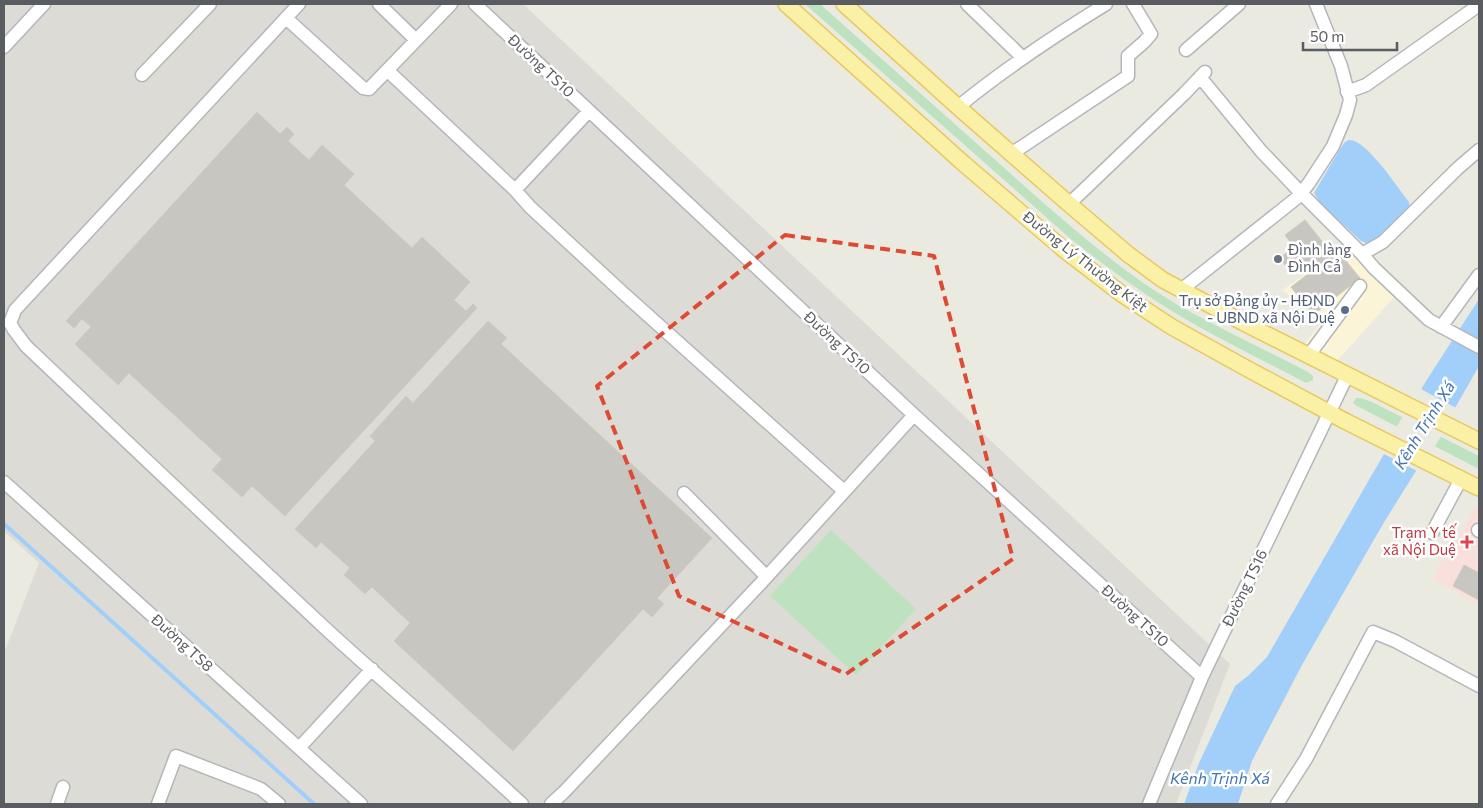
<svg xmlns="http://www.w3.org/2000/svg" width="1483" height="808" font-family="Commissioner,sans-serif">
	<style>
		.commercial { fill: #fbf4d6 }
		.industrial { fill: #dddbd5 }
		.medical { fill: #f9e0dc }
		.green { fill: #bee2c0 }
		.water { fill: #a2cff9 }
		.pier { fill: #ebeae1 }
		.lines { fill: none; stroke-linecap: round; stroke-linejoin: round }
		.stream { stroke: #a2cff9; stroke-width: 4 }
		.building { fill: #c8c6c0; stroke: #cfcbbf }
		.minor-casing { stroke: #b3b6bb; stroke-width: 15 }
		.major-casing { stroke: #e8c95d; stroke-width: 18 }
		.minor { stroke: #fff; stroke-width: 12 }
		.major { stroke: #faf1a7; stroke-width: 15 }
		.marked { fill: none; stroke: #de4a34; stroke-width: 4; stroke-dasharray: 10 6; stroke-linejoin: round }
		.worship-dot { fill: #6b7280; stroke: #fff; stroke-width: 2 }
		.service-dot { fill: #5c6f8a; stroke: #fff; stroke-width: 2 }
		.health-dot { fill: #e0444e; stroke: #fff; stroke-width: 2 }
		.labels { text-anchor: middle; stroke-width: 5; stroke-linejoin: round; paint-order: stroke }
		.street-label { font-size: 15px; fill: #595c61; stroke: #fff }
		.worship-label { font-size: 15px; fill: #5b616d; stroke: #fff; text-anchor: start }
		.service-label { font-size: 15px; fill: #4e5e75; stroke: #fff; text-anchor: end }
		.health-label { font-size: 15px; fill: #be3a42; stroke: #fff; text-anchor: end }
		.water-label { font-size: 16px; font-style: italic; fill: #4474b2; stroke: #fff }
	</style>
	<rect width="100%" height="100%" fill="#ebeae1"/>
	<path class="commercial" d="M1343,246L1396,295L1337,361L1302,347L1322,322L1283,290Z"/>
	<path class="industrial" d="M4,4H523L1230,664L1176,804H4V653L39,563L4,531Z"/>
	<path class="medical" d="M1477,505L1479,506V604L1432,579Z"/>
	<path class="green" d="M805,4H820L1047,206C1090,243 1135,281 1185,309C1225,331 1267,351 1308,372L1313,376V380L1306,383C1257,357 1206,333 1159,303C1129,284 1101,262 1073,241Z
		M1356,398H1361L1372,402L1479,456V469L1357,406L1353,403Z
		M831,530L916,609L856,675L770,596Z"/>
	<path class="water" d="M1349,140C1366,139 1398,188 1409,202C1413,217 1380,239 1366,243L1361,241L1320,203L1314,193L1340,149L1345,142Z
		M1479,299V366L1455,408L1383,524L1302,665L1252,761L1238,804H1184L1199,763L1235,686L1249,675L1267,657L1426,381Z"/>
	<path class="pier" d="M1419,388L1458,409L1419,472L1382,453Z"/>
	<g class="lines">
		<path class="stream" d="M4,524L314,804"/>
	</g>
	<path class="building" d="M257,112L280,134L287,127L294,134L288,141L309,160L322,145L354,174L344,185L412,248L422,237L470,282L454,300L466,311L473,304L477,308L285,516L252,486L242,497L212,470L222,459L129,373L118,385L75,344L91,327L82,319L74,328L66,321Z
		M1305,220L1333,255L1312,271L1302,258L1288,269L1280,258L1294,247L1285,235Z
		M1338,251L1360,278L1313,315L1291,287Z
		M488,321L507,338L501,344L712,538L657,598L664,604L652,617L643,609L513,751L394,641L410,623L372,587L365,594L344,575L350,568L321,542L316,548L295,529L375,441L370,436L406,396L413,403Z
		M1464,565L1479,573V600L1453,586Z"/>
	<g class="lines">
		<defs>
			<path id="minor" d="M299,4L15,310L10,323L14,330L26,346C125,440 225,535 325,628C390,688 458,744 522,804
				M379,4L416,40
				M475,4L914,415L1202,677
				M967,4L1023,58
				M286,18L363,88L369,89L451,4
				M4,47L44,4
				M1186,50L1239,4
				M388,71L515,190
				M142,75L210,4
				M1200,77L1261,151L1301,193L1362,254L1383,242L1458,168L1479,150
				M1347,92L1366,85L1479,5
				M958,107C1004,69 1054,36 1106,4
				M589,111L515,190L530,207L623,293L844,491
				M1011,154L1128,76V56L1144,42L1151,34L1133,4
				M1069,204L1184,94L1205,72
				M1362,254L1374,268L1429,320L1479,347
				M1181,290L1298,197L1309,183L1333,146L1346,115L1350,100L1341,66L1316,4
				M1441,327L1479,275
				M1309,355L1360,286
				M4,482L361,804
				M684,493L766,576
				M1478,530L1479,531
				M1432,533L1461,479
				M299,748L372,669
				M57,804L63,787
				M158,804L176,756L261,789L279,804
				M551,804L564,792L761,583L914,415
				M1149,804L1202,677L1348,374
				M1277,804L1306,759L1373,632L1395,641L1479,686"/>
			<path id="major" d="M786,4L963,163L1062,248L1123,295L1172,327L1246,368L1345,421L1479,488
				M844,4L958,107L1069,204L1129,255L1163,280L1244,323L1479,441"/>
		</defs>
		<use href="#minor" class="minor-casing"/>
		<use href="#major" class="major-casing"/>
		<use href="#minor" class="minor"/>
		<use href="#major" class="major"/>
	</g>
	<path class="marked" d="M785,235L934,256L1013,559L846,674L679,596L597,386Z"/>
	<circle class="worship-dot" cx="1278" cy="259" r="5"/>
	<circle class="service-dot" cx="1345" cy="310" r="5"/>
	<path class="health-dot" d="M1464.5 534.5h5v5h5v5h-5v5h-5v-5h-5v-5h5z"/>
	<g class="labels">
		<g class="street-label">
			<text transform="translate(541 66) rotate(43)" y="5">Đường TS10</text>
			<text transform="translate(1085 262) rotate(38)" y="5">Đường Lý Thường Kiệt</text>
			<text transform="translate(837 343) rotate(43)" y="5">Đường TS10</text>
			<text transform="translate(1245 588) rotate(-64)" y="5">Đường TS16</text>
			<text transform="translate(1135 616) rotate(42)" y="5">Đường TS10</text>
			<text transform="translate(182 643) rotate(42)" y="5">Đường TS8</text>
		</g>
		<g class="worship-label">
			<text x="1288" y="255">Đình làng<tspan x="1288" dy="17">Đình Cả</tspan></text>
		</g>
		<g class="service-label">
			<text x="1335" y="306">Trụ sở Đảng ủy - HĐND<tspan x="1335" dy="17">- UBND xã Nội Duệ</tspan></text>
		</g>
		<g class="health-label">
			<text x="1456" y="538">Trạm Y tế<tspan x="1456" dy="17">xã Nội Duệ</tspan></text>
		</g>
		<g class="water-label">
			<text transform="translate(1424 425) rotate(-58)" y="6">Kênh Trịnh Xá</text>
			<text x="1220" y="784">Kênh Trịnh Xá</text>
		</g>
	</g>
	<rect width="1483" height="808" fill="none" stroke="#595c61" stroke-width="10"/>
	<path d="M1303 42v8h94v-8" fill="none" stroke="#595c61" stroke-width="2.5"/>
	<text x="1310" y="42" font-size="15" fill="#595c61" stroke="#ffffff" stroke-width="4" paint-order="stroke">50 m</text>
</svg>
